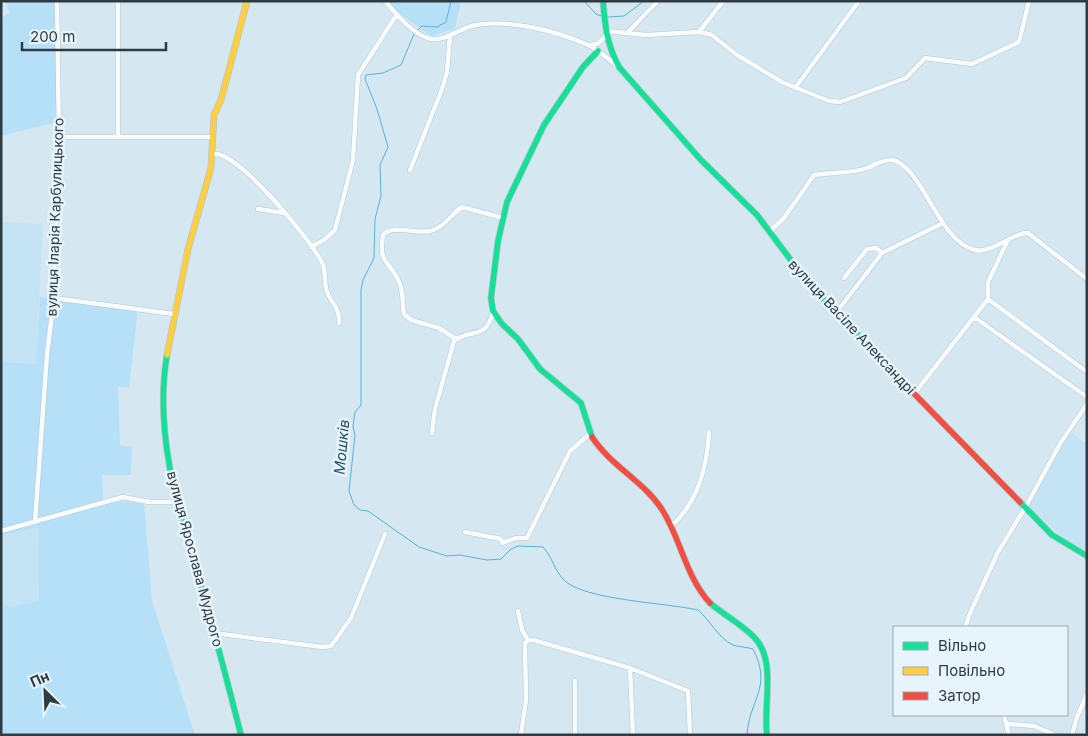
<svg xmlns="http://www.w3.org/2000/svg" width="1088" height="736" font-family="Inter,sans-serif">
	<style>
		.built { fill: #c4e4f5 }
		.green { fill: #b5e0f8 }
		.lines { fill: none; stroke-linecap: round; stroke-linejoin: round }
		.stream { stroke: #58b1d7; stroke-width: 1 }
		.street-casing { stroke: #b7c5ce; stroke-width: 5.5 }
		.fast-casing { stroke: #b7c5ce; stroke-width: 7 }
		.slow-casing { stroke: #b7c5ce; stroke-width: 7 }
		.jam-casing { stroke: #b7c5ce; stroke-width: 7 }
		.street { stroke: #f9fcfd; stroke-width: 4.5 }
		.fast { stroke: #16e098; stroke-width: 5.5 }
		.slow { stroke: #ffcf43; stroke-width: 5.5 }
		.jam { stroke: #f24e42; stroke-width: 5.5 }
		.labels { text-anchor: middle; stroke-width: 5; stroke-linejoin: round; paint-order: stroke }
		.street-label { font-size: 14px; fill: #2e3b43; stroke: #e7f4fc }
		.water-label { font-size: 15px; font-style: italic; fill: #27546a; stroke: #e7f4fc }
	</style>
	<rect width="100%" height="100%" fill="#d5e8f2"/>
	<path class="built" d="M1,222L43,224L36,364L1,362Z
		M1069,431L1084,442L1087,441V550L1074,547L1027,506Z
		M38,527L39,601L1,608V536Z"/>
	<path class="green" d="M58,1L61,121L1,136V18L10,13L6,2Z
		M388,1H461L455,29L431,36L399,13Z
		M40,297L138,309L129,387H118L120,445L132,447L131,475H102L103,504L126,501L144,504L152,601L195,735H1V608L39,601L38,527L1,536V362L36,364Z"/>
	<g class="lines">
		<path class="stream" d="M584,1L596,14L601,16
			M608,17L624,16L644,1
			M417,31L422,26L437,27L446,22L451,1
			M414,34L401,65L383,73L366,75L365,79L377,109L388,147L380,165L381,196L375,219L374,258L363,280L361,290V405L355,412L353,426L355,435L349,491L354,505L360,510L368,511L419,547L447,556L460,555L487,560L501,559L511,549L518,546L543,547C553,558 554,570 564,580C583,600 668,603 698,610C710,620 718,638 733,645C739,647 747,647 753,649C773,688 749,699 747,735"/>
		<defs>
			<path id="street" d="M118,1V136
				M385,1C397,15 414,36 432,39C447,41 461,27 476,25C509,19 557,31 588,45C599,50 609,60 619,67
				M606,31L646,35L699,32L712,35L737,55L782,82L829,101L840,102L906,78L925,58L972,64L1019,42L1029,1
				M628,32L658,1
				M699,32L723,1
				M589,45L597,44L606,36
				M795,88L859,1
				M59,137H212
				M213,154C235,148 315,244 323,265C326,274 324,284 327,292C332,304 340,308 339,323
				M410,170L442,89L447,72L450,35
				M258,209L284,213
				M769,232L784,218L814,175C831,172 850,174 867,168C876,165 882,159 892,160C922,165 939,243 975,250C991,254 1014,232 1028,233L1087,279
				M311,247L324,240L335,230L353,160L358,75L397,14
				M844,278L867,249L876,248L882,253
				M54,298L174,314
				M988,299L1087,372
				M988,299V282L1007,242
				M836,313L882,253L943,223
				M974,317L1087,397
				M456,339L439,328L411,320L404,314C402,303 404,293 399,282C390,259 378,266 383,235C392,224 416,234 430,231C444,228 451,214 462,207L503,218
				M914,394L988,299
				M432,433L435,409L454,341C470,328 486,341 493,312
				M35,522L47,354L54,298L59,137L57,1
				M671,526C698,503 707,466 709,432
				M1,531L123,497L149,502H176
				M465,532L501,539L502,543L516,538H527L570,451L591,433
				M518,611L522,630L528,640
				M965,627L971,611L998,552L1025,508L1061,442L1087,404
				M214,633L322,647L331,646L351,618L385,534
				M630,668L633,735
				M1004,715L1009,735
				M1008,724L1034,726L1055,735
				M521,735L526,700L525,643L528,640H533L630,668L688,691L690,735
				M575,735V681
				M1072,735L1077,717L1087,694"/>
			<path id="fast" d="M603,1C605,26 607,45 619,67L701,160L757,215L808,283L893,372
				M167,355C153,437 181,518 204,596C217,642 229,688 241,735
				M592,437L581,403L540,369L518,339L502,324L493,311L491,298L498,241L507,202L544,125L583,67L598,51
				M1020,502L1052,535L1087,556
				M710,603C724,615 741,624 754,637C777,660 763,704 767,735"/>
			<path id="slow" d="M167,355L188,249L211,168L214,115L221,100L247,1"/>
			<path id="jam" d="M893,372L1020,502
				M592,437C611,466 643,481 661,508C681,538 685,576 710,603"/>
		</defs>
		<use href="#street" class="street-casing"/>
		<use href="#fast" class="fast-casing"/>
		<use href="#slow" class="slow-casing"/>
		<use href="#jam" class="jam-casing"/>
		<use href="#street" class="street"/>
		<use href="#fast" class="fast"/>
		<use href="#slow" class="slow"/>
		<use href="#jam" class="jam"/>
	</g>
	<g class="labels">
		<g class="street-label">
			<text transform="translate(55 217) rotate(-88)" y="5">вулиця Іларія Карбулицького</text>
			<text transform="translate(852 327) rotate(47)" y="5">вулиця Васіле Александрі</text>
			<text transform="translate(195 559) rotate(75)" y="5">вулиця Ярослава Мудрого</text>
		</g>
		<g class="water-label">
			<text transform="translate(342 447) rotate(-85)" y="5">Мошків</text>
		</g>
	</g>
	<rect width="1088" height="736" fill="none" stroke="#2e3b43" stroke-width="5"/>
	<rect x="893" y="626" width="175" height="90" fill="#e7f4fc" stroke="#9daab2"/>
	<rect x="903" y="642" width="25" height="8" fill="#16e098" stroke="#9daab2"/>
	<text x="938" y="651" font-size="15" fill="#2e3b43">Вільно</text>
	<rect x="903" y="667" width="25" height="8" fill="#ffcf43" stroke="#9daab2"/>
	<text x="938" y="676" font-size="15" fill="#2e3b43">Повільно</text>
	<rect x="903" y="692" width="25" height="8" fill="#f24e42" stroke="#9daab2"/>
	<text x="938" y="701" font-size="15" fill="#2e3b43">Затор</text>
	<g transform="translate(45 691) rotate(336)" stroke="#e7f4fc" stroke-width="4" paint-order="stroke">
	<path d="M0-4L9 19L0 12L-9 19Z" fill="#2e3b43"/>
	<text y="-8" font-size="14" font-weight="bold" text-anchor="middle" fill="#2e3b43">Пн</text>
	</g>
	<path d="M22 42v8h144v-8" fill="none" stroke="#2e3b43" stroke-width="2.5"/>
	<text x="30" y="42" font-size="15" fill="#2e3b43" stroke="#e7f4fc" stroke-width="4" paint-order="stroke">200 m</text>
</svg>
